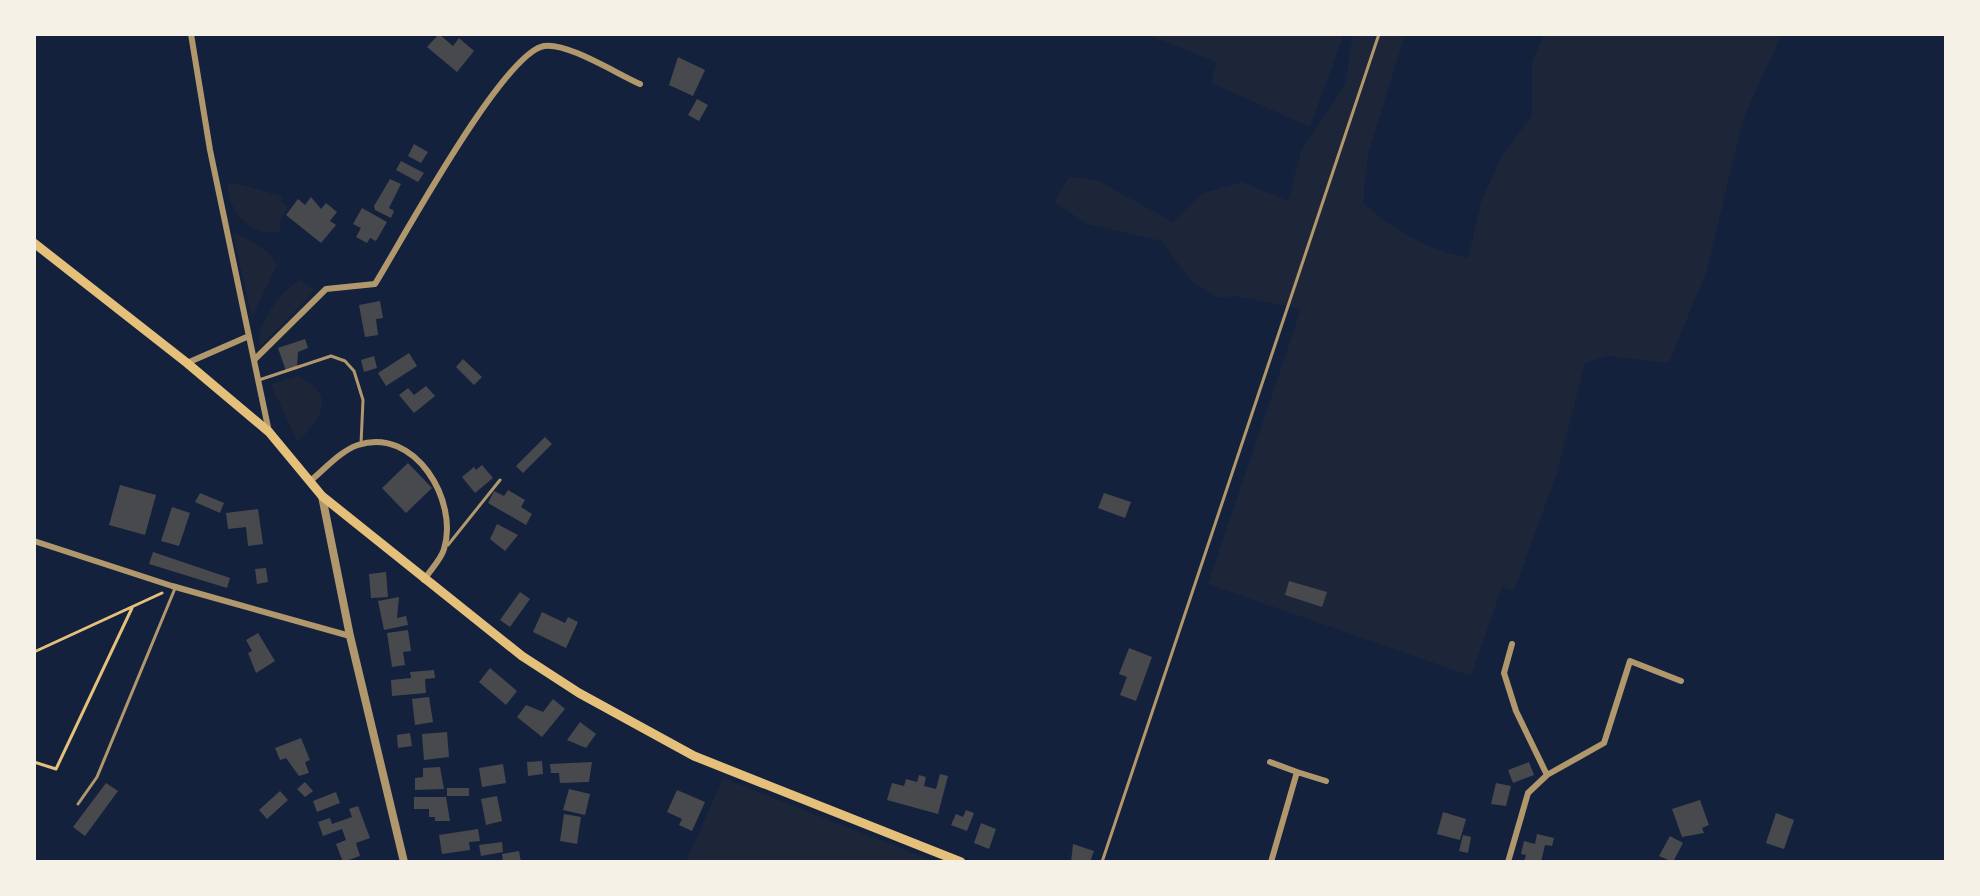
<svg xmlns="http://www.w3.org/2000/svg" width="1980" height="896" font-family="'Libre Baskerville',serif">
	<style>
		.green { fill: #1d2539 }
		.building { fill: #48494c }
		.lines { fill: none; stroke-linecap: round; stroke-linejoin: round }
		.path { stroke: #e5c07b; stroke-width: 3 }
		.service { stroke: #b1986c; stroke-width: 3 }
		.minor { stroke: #b1986c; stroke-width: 6 }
		.tertiary { stroke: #b1986c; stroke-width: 8 }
		.secondary { stroke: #e5c07b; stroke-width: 9 }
	</style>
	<rect width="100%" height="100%" fill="#14213d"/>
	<path class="green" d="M1145,34H1344L1310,127L1211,83L1217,62Z
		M1353,34H1405L1368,155L1363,203C1394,230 1428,250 1468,258L1482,199L1502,156L1532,115V62L1544,34H1782L1743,119L1707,270L1669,363L1607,356L1585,363L1557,473L1514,591L1502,587L1471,676L1208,584L1301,309L1235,296L1218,298L1189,279L1162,241L1087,224L1054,202L1069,177L1097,180L1173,222L1203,193L1242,182L1288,201L1301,151L1345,84Z
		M239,184L284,197L281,201L288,207L280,221V231C253,240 227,210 228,185Z
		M238,234L268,252L277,265L252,317L234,239V234Z
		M301,280L315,290L260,347C253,329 283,286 301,280Z
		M297,376C339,395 321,419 297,442L271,384Z
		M723,778L936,862H686Z"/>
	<path class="building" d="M439,34L453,46L459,38L474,51L457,72L427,47Z
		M678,57L705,70L693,96L669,85Z
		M697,99L708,105L699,121L688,115Z
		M414,144L428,152L421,163L408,156Z
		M401,161L424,173L418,182L396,170Z
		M390,179L401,184L389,208L394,211L391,218L375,210L374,206Z
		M311,197L321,209L326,203L337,212L330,221L336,225L321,243L286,215L298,199L305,205Z
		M362,208L387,222L376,241L370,238L367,243L356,237L361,228L353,224Z
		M380,301L383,318L376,319L378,335L365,337L359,305Z
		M305,339L308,348L298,352L297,367L286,371L278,348Z
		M409,353L417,366L386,386L378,373Z
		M374,356L377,368L364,372L361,360Z
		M463,359L482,377L474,385L456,367Z
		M426,386L435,396L414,413L399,395L408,388L414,395Z
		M545,437L552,444L523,473L516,466Z
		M408,463L432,488L406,513L382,488Z
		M482,465L493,478L475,493L462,477L474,467L476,470Z
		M120,485L156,495L145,535L109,525Z
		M508,490L525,500L521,507L532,514L526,525L488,503L494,491L504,496Z
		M200,493L224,503L220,513L195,502Z
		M1104,493L1131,502L1125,518L1098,508Z
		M172,507L190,513L179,546L161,541Z
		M258,509L263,544L248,546L246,527L228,529L226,513Z
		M497,524L518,535L505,551L490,539Z
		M153,552L230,578L227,588L149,564Z
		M266,568L268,582L257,584L255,569Z
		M386,572L388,597L371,598L369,574Z
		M1289,581L1327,592L1322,607L1285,595Z
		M520,592L530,599L510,627L500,620Z
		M399,597L397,618L406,616L408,625L384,630L378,601Z
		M542,612L565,623L568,617L578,622L566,648L533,632Z
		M408,630L411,651L403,652L405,665L392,667L387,633Z
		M258,633L275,661L256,673L248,653L252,651L246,640Z
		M1129,648L1152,657L1136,701L1120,695L1127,677L1119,674Z
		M490,668L517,691L506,705L479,682Z
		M434,670L435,678L425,679L426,693L392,696L391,680L411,678L410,672Z
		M429,697L433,722L415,725L412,699Z
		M553,699L565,709L542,737L517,717L526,705L543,712Z
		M580,722L596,734L586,748L567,740Z
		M447,732L449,757L424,760L422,734Z
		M410,733L412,746L398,748L397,735Z
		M301,738L310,760L305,762L309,773L299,776L286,758L280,760L275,748Z
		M542,761L543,774L528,776L527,762Z
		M592,762L589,782L560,783L559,773H551L550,764Z
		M1529,762L1534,775L1513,783L1508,770Z
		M503,764L506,783L482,787L479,768Z
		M440,767L444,789L415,790V778L423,777V768Z
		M940,774L948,776L938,814L887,800L892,783L904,786L906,779L917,782L919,775L926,777L924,786L936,789Z
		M305,782L313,791L305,797L297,789Z
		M106,783L118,791L85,836L73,827Z
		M1496,783L1511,786L1506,806L1491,804Z
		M447,788H469V796H447Z
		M569,789L590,794L585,815L563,810Z
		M677,790L705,802L692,831L679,825L682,819L667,812Z
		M280,791L288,800L267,819L259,810Z
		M336,792L340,803L317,812L313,801Z
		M497,796L502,821L486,825L481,799Z
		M414,797H446L450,821H435V817H429V809H414Z
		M1700,800L1709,825L1702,828L1704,833L1682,837L1672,809Z
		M358,806L370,838L356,843L360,856L343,862L336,844L346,840L342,829L323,836L318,822L330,818L332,824L352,817L349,809Z
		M966,810L974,813L967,831L951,825L956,814L963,817Z
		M1443,812L1466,819L1460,840L1437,834Z
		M1776,813L1794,820L1784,849L1766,843Z
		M564,814L581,817L577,844L560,841Z
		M981,823L996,829L989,849L974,843Z
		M478,829L480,841L469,842L470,850L442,854L439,835Z
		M1537,834L1554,838L1552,846L1545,845L1541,862H1524L1526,855L1521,854L1524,841L1535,844Z
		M1463,835L1471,837L1468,853L1459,851Z
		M1670,836L1683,843L1673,862L1659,856Z
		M502,842L503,852L481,856L479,845Z
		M1073,844L1094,851L1090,862H1071Z
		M519,851L521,862H503L502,854Z"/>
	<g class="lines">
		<path class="path" d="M34,652L162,593
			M34,762L56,769L132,608"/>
		<path class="service" d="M259,380L331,356L345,361L354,371L363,400L361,444
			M448,545L500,480
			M78,804L97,777L176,586
			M1102,862L1379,34"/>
		<path class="minor" d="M191,34L210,150L269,432
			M254,360L326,289L375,284C401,242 503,53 544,46C567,42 617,74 640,84
			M187,363L249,336
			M309,482C324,470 340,451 358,445C415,426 459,501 444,549C441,560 430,570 424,580
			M34,541L172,586L350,636
			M1512,644L1504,673L1516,711L1547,775
			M1270,762L1297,772L1271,862
			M1297,772L1326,781
			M1508,862L1528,793L1547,775L1604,743L1630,661L1681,681"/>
		<path class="tertiary" d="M322,496L350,636L404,862"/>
		<path class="secondary" d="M34,243L187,363L269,432L322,496L522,656L579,693L694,756L961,862"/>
	</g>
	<rect width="1980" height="896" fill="none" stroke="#f6f1e7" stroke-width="72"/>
</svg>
